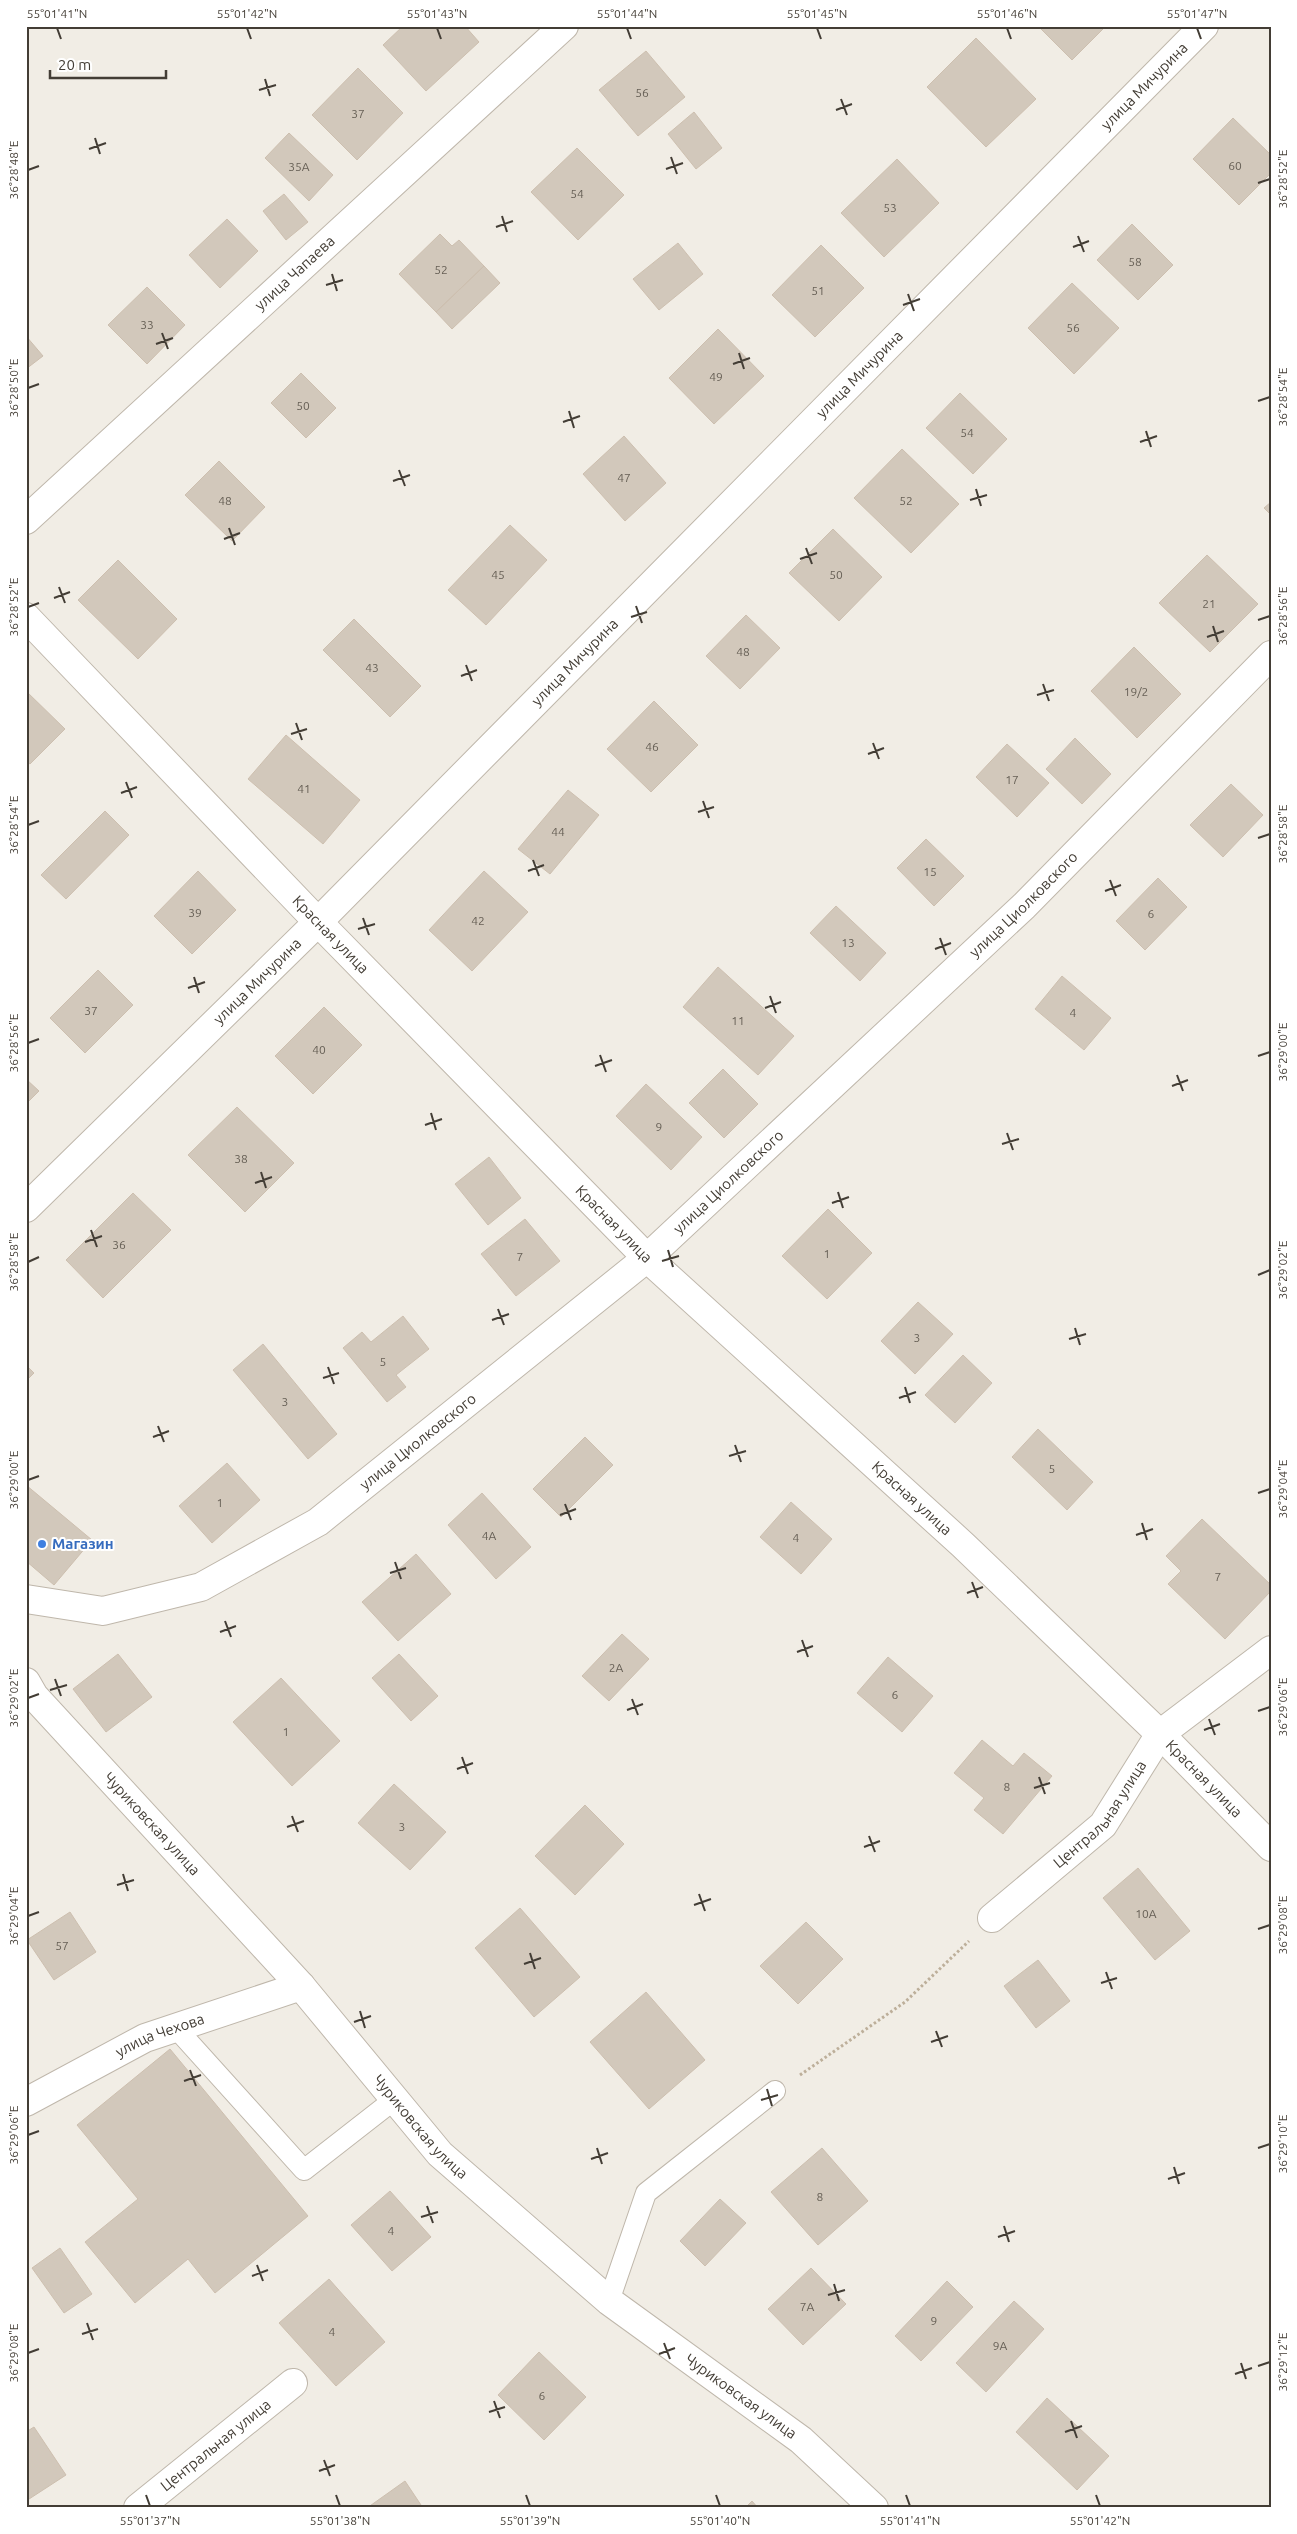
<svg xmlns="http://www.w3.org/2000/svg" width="1297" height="2534" font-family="Ubuntu,sans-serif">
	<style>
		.building { fill: #d2c8bb; stroke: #cdbfaf }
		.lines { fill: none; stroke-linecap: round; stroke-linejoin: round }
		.service-casing { stroke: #bfb7ab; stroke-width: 22 }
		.minor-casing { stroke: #bfb7ab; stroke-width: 30 }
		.tertiary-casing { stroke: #bfb7ab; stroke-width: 30 }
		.path { stroke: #bdaf9a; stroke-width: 3; stroke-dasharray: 2.5 2.5; stroke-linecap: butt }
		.service { stroke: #fff; stroke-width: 20 }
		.minor { stroke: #fff; stroke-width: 28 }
		.tertiary { stroke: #fff; stroke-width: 28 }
		.ticks { fill: none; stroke: #433d35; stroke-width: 2 }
		.shop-dot { fill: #3f7fe0; stroke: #fff; stroke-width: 2 }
		.labels { text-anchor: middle; stroke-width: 4; stroke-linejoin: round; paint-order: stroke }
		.number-label { font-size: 12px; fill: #676056 }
		.street-label { font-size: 15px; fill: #433d35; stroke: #fff }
		.shop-label { font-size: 15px; font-weight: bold; fill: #366cbe; stroke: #fff; text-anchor: start }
		.neatline { fill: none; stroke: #433d35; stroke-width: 2 }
		.ticks-label { font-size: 12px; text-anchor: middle; fill: #433d35 }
	</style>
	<rect width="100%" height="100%" fill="#f1ede5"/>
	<path class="building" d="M403,26H465L479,42L426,91L383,45Z
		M1038,26H1106L1072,60Z
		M976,38L1036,99L986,147L927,87Z
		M646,51L685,97L638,136L599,90Z
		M358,68L403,113L357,160L312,115Z
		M694,112L722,148L696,169L668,134Z
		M1233,118L1271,155V173L1239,205L1193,159Z
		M289,133L333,175L309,201L265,158Z
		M577,148L624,195L578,240L531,192Z
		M897,159L939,203L884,257L841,213Z
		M284,194L308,222L286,240L263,211Z
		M227,219L258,251L220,288L189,255Z
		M1132,224L1173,265L1138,300L1097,260Z
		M440,234L452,246L459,240L484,266L436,312L399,274Z
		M678,243L703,274L659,310L633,279Z
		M821,245L864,288L815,337L772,295Z
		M484,266L500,283L452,329L436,312Z
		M1072,283L1119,328L1074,374L1028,328Z
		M147,287L185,325L147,364L108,325Z
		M718,329L764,376L714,424L669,378Z
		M26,336L43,356L26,369Z
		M301,373L336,408L306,438L271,403Z
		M960,393L1007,439L973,474L926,428Z
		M624,436L666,483L625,521L583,474Z
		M902,449L959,504L911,553L854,498Z
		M219,461L265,507L232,541L185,495Z
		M1271,502V515L1264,508Z
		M510,525L547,560L486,625L448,590Z
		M833,529L882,577L839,621L789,573Z
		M1207,555L1258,604L1210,652L1159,603Z
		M118,560L177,619L138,659L78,600Z
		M746,615L780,648L740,689L706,656Z
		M354,619L421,686L390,717L323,650Z
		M1134,647L1181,694L1137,738L1091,691Z
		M26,691L65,729L30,764L26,761Z
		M654,701L698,745L651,792L607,749Z
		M286,735L360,800L323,844L248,779Z
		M1075,738L1111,774L1082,804L1046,769Z
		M1007,744L1049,783L1017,817L976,777Z
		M1231,784L1263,815L1223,857L1190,825Z
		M568,790L599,815L550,874L518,849Z
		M105,811L129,835L66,899L41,875Z
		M926,839L964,876L934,906L897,868Z
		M198,871L236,910L192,954L154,916Z
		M484,871L528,912L472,971L429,930Z
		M1158,878L1187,907L1145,950L1116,921Z
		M836,906L886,953L860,981L810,933Z
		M718,967L794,1036L758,1075L683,1007Z
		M98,970L133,1005L85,1053L50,1018Z
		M1062,976L1111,1018L1084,1050L1035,1009Z
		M324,1007L362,1045L313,1094L275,1056Z
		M723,1069L758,1104L724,1138L689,1103Z
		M26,1079L39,1091L26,1104Z
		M646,1084L702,1137L671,1170L616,1116Z
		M237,1107L294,1163L245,1212L188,1155Z
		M489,1157L521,1198L488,1225L455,1184Z
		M133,1193L171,1230L103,1298L66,1260Z
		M828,1209L872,1253L827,1299L782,1256Z
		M525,1219L560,1261L516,1296L481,1254Z
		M918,1302L953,1334L915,1374L881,1341Z
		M403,1316L429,1349L396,1375L406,1387L387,1402L343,1348L362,1332L371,1342Z
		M263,1344L337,1434L308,1459L233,1370Z
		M963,1355L992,1383L955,1423L925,1395Z
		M26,1365L34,1373L26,1381Z
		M1038,1429L1093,1482L1067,1510L1012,1457Z
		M585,1437L613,1465L561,1517L533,1489Z
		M227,1463L260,1500L212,1543L179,1506Z
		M26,1485L92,1540L54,1585L26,1561Z
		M482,1493L531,1547L496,1579L448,1525Z
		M791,1502L832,1539L801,1574L760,1537Z
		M1202,1519L1271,1585V1591L1225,1639L1168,1584L1181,1571L1166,1556Z
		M416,1554L451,1594L398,1641L362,1602Z
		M622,1634L649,1659L609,1701L582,1676Z
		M118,1654L152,1697L106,1732L73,1689Z
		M399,1654L438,1696L411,1721L372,1678Z
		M888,1657L933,1696L902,1732L857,1693Z
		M281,1678L340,1741L292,1786L233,1722Z
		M982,1740L1013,1766L1024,1753L1052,1776L1003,1834L974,1810L984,1798L954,1773Z
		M394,1784L446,1832L410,1870L358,1823Z
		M585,1805L624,1844L575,1895L535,1856Z
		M1138,1868L1190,1931L1155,1960L1103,1898Z
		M520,1908L580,1977L534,2017L475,1948Z
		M70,1912L96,1952L54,1980L27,1940Z
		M806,1922L843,1959L798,2004L760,1966Z
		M1038,1960L1070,2001L1036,2028L1004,1986Z
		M646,1992L705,2060L649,2109L590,2042Z
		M170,2049L308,2216L215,2293L188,2259L135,2303L85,2242L138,2199L77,2125Z
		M822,2148L868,2201L818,2245L771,2192Z
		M390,2191L431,2237L392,2271L351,2225Z
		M720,2199L746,2223L705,2266L680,2241Z
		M60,2248L92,2294L64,2313L32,2268Z
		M811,2268L846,2304L803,2345L768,2309Z
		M329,2279L385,2342L336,2386L279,2323Z
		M947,2281L973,2307L921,2361L895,2336Z
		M1014,2301L1044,2329L986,2392L956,2363Z
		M539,2352L586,2397L544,2440L498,2395Z
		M1047,2398L1109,2456L1077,2490L1016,2432Z
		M34,2427L66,2475L26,2501V2432Z
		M405,2481L423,2508H367Z
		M752,2501L758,2508H745Z"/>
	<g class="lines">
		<defs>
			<path id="service" d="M176,2028L304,2170L395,2099
				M609,2301L646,2193L775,2091"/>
			<g id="minor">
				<path id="s1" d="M26,520L564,26"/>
				<path id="s2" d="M26,617L318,922L647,1258L963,1545L1160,1734L1271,1847"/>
				<path id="s3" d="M26,1208L318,922L1204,26"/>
				<path id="s4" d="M26,1682L34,1696L301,1986L440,2154L609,2301L801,2440L874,2508"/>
				<path id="s5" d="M992,1918L1103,1825L1160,1734L1271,1650"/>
				<path id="s6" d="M26,2102L145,2038L301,1986"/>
				<path id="s7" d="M138,2508L293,2383"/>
			</g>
			<g id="tertiary">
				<path id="s8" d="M26,1599L103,1611L201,1587L318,1522L647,1258L1024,906L1271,655"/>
			</g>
		</defs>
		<use href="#service" class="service-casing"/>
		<use href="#minor" class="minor-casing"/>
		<use href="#tertiary" class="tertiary-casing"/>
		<path class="path" d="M800,2075L905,2002L969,1941"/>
		<use href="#service" class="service"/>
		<use href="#minor" class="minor"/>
		<use href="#tertiary" class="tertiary"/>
	</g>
	<path class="ticks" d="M57,28L61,39M247,28L251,39M437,28L441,39M627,28L631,39M817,28L821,39M1007,28L1011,39M1197,28L1201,39M265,79L270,96M259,90L276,85M841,99L847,115M836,110L852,104M95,138L100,154M89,149L106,143M671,157L677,174M666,169L683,163M28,170L39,166M1258,183L1270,179M502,216L507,232M496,227L513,221M1078,236L1084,252M1073,247L1089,241M332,274L337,291M326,285L343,280M908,294L914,311M903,305L920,299M162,333L168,349M156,344L173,338M739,353L744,369M733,364L750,358M28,388L39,384M1258,401L1270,397M569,411L574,428M563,422L580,416M1146,431L1151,447M1140,442L1157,436M399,470L405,486M393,481L410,475M976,489L981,506M970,500L987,495M229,528L235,545M224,539L240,533M806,548L812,564M800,559L817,553M59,587L65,603M54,598L70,592M636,606L642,623M28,607L39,603M631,617L647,612M1258,620L1270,616M1213,626L1218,642M1207,637L1224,631M466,665L472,681M461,676L477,670M1043,684L1049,701M1037,695L1054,690M296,723L302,740M291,734L307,729M873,743L879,759M868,754L884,748M126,782L132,798M121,793L137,787M703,801L709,818M698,812L714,807M28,825L39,821M1258,838L1270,834M533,860L539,876M528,871L544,865M1110,880L1116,896M1105,891L1121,885M363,918L369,935M358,929L375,924M940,938L946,955M935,949L951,943M194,977L199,993M188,988L205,982M770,996L776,1013M765,1008L781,1002M28,1043L39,1039M600,1055L606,1072M1258,1056L1270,1052M595,1066L612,1060M1177,1075L1183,1091M1172,1086L1188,1080M431,1113L436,1130M425,1125L442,1119M1007,1133L1013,1150M1002,1144L1019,1139M261,1172L266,1188M255,1183L272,1177M838,1192L843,1208M832,1203L849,1197M91,1230L97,1247M85,1242L102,1236M668,1250L673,1267M662,1261L679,1256M28,1262L39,1257M1258,1275L1270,1270M498,1309L504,1325M492,1320L509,1314M1075,1328L1080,1345M1069,1339L1086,1334M328,1367L334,1384M323,1378L339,1373M905,1387L910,1403M899,1398L916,1392M158,1426L164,1442M153,1437L169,1431M735,1445L741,1462M729,1456L746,1451M28,1480L39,1476M1258,1493L1270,1489M565,1504L571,1520M560,1515L576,1509M1142,1523L1147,1540M1136,1535L1153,1529M395,1562L401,1579M390,1573L406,1568M972,1582L978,1598M967,1593L983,1587M225,1621L231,1637M220,1632L236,1626M802,1640L808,1657M797,1652L813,1646M55,1679L61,1696M50,1690L67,1685M28,1698L39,1694M632,1699L638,1715M627,1710L643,1704M1258,1711L1270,1707M1209,1719L1215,1735M1204,1730L1220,1724M462,1757L468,1774M457,1769L473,1763M1039,1777L1045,1794M1034,1788L1050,1783M292,1816L298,1832M287,1827L304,1821M869,1836L875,1852M864,1847L880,1841M123,1874L128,1891M117,1885L134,1880M699,1894L705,1911M694,1905L711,1899M28,1916L39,1912M1258,1929L1270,1925M530,1953L535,1969M524,1964L541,1958M1106,1972L1112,1989M1101,1983L1117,1978M360,2011L365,2028M354,2022L371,2016M936,2031L942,2047M931,2042L948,2036M190,2070L196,2086M184,2081L201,2075M767,2089L772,2106M761,2100L778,2095M28,2135L39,2131M597,2148L602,2164M1258,2148L1270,2144M591,2159L608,2153M1174,2167L1179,2184M1168,2179L1185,2173M427,2206L433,2223M421,2217L438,2212M1004,2226L1009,2242M998,2237L1015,2231M257,2265L263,2281M252,2276L268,2270M834,2284L839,2301M828,2295L845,2290M87,2323L93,2340M82,2334L98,2329M664,2343L670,2359M28,2353L39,2349M659,2354L675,2348M1241,2363L1246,2379M1258,2366L1270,2362M1235,2374L1252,2368M494,2401L500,2418M489,2412L505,2407M1071,2421L1077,2438M1065,2432L1082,2426M324,2460L330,2476M319,2471L335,2465M146,2495L150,2506M336,2495L340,2506M526,2495L530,2506M716,2495L720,2506M906,2495L910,2506M1096,2495L1100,2506"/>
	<circle class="shop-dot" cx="42" cy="1544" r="5"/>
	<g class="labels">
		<g class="number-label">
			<text x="642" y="97">56</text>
			<text x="358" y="118">37</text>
			<text x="1235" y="170">60</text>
			<text x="299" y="171">35А</text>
			<text x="577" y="198">54</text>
			<text x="890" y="212">53</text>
			<text x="1135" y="266">58</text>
			<text x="441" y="274">52</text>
			<text x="818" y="295">51</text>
			<text x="147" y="329">33</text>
			<text x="1073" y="332">56</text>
			<text x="716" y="381">49</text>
			<text x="303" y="410">50</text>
			<text x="967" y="437">54</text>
			<text x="624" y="482">47</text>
			<text x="225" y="505">48</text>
			<text x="906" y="505">52</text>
			<text x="498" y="579">45</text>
			<text x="836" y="579">50</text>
			<text x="1209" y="608">21</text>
			<text x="743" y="656">48</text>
			<text x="372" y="672">43</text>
			<text x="1136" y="696">19/2</text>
			<text x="652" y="751">46</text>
			<text x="1012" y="784">17</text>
			<text x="304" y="793">41</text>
			<text x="558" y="836">44</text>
			<text x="930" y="876">15</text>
			<text x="195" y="917">39</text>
			<text x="1151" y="918">6</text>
			<text x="478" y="925">42</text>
			<text x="848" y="947">13</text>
			<text x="91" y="1015">37</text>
			<text x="1073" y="1017">4</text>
			<text x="738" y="1025">11</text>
			<text x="319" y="1054">40</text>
			<text x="659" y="1131">9</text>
			<text x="241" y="1163">38</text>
			<text x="119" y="1249">36</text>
			<text x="827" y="1258">1</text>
			<text x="520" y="1261">7</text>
			<text x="917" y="1342">3</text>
			<text x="383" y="1366">5</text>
			<text x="285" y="1406">3</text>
			<text x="1052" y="1473">5</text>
			<text x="220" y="1507">1</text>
			<text x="489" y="1540">4А</text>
			<text x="796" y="1542">4</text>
			<text x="1218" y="1581">7</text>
			<text x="616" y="1672">2А</text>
			<text x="895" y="1699">6</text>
			<text x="286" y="1736">1</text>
			<text x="1007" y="1791">8</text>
			<text x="402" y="1831">3</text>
			<text x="1146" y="1918">10А</text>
			<text x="62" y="1950">57</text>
			<text x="820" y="2201">8</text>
			<text x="391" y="2235">4</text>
			<text x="807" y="2311">7А</text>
			<text x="934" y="2325">9</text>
			<text x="332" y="2336">4</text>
			<text x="1000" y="2350">9А</text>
			<text x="542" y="2400">6</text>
		</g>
		<g class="street-label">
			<text dy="5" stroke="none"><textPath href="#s3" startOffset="1584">улица Мичурина</textPath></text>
			<text dy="5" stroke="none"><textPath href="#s1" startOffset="365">улица Чапаева</textPath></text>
			<text dy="5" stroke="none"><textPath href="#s3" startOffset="1179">улица Мичурина</textPath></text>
			<text dy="5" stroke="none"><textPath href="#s3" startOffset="774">улица Мичурина</textPath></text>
			<text dy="5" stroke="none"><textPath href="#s8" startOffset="1251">улица Циолковского</textPath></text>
			<text dy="5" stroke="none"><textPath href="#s2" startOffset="440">Красная улица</textPath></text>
			<text dy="5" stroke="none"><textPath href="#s3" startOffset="324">улица Мичурина</textPath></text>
			<text dy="5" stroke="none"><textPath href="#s8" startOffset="846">улица Циолковского</textPath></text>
			<text dy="5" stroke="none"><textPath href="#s2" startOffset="845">Красная улица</textPath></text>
			<text dy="5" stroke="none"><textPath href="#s8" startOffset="441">улица Циолковского</textPath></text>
			<text dy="5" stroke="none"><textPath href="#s2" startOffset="1250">Красная улица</textPath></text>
			<text dy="5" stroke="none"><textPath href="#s2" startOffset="1655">Красная улица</textPath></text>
			<text dy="5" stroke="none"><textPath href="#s5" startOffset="151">Центральная улица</textPath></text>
			<text dy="5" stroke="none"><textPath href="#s4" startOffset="190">Чуриковская улица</textPath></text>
			<text dy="5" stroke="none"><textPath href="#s6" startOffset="150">улица Чехова</textPath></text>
			<text dy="5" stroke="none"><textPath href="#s4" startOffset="595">Чуриковская улица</textPath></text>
			<text dy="5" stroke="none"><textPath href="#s4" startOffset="1015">Чуриковская улица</textPath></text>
			<text dy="5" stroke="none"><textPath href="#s7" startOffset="100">Центральная улица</textPath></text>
		</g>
		<g class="shop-label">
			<text x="52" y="1549">Магазин</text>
		</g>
	</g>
	<rect width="1297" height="2534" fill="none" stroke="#ffffff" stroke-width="55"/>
	<path d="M50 70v8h116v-8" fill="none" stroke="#433d35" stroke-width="2.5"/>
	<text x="58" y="70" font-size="15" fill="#433d35" stroke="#ffffff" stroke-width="4" paint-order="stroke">20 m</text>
	<rect x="28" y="28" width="1242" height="2478" class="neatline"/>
	<g class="ticks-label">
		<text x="57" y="18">55°01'41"N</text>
		<text x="247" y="18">55°01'42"N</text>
		<text x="437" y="18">55°01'43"N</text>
		<text x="627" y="18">55°01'44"N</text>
		<text x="817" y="18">55°01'45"N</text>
		<text x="1007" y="18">55°01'46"N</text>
		<text x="1197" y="18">55°01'47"N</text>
		<text transform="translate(14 170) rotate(-90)" y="4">36°28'48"E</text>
		<text transform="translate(1283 179) rotate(-90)" y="4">36°28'52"E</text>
		<text transform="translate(14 388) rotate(-90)" y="4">36°28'50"E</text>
		<text transform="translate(1283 397) rotate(-90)" y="4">36°28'54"E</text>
		<text transform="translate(14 607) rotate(-90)" y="4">36°28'52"E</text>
		<text transform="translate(1283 616) rotate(-90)" y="4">36°28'56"E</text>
		<text transform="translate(14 825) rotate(-90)" y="4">36°28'54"E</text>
		<text transform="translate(1283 834) rotate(-90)" y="4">36°28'58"E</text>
		<text transform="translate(14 1043) rotate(-90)" y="4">36°28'56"E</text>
		<text transform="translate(1283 1052) rotate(-90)" y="4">36°29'00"E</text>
		<text transform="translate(14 1262) rotate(-90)" y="4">36°28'58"E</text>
		<text transform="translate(1283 1270) rotate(-90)" y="4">36°29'02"E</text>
		<text transform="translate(14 1480) rotate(-90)" y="4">36°29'00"E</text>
		<text transform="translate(1283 1489) rotate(-90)" y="4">36°29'04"E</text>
		<text transform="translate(14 1698) rotate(-90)" y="4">36°29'02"E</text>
		<text transform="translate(1283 1707) rotate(-90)" y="4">36°29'06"E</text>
		<text transform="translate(14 1916) rotate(-90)" y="4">36°29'04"E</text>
		<text transform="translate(1283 1925) rotate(-90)" y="4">36°29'08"E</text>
		<text transform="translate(14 2135) rotate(-90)" y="4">36°29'06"E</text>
		<text transform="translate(1283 2144) rotate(-90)" y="4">36°29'10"E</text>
		<text transform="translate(14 2353) rotate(-90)" y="4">36°29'08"E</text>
		<text transform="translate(1283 2362) rotate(-90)" y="4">36°29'12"E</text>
		<text x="150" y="2525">55°01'37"N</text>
		<text x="340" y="2525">55°01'38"N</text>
		<text x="530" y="2525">55°01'39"N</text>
		<text x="720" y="2525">55°01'40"N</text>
		<text x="910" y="2525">55°01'41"N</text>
		<text x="1100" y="2525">55°01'42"N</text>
	</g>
</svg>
